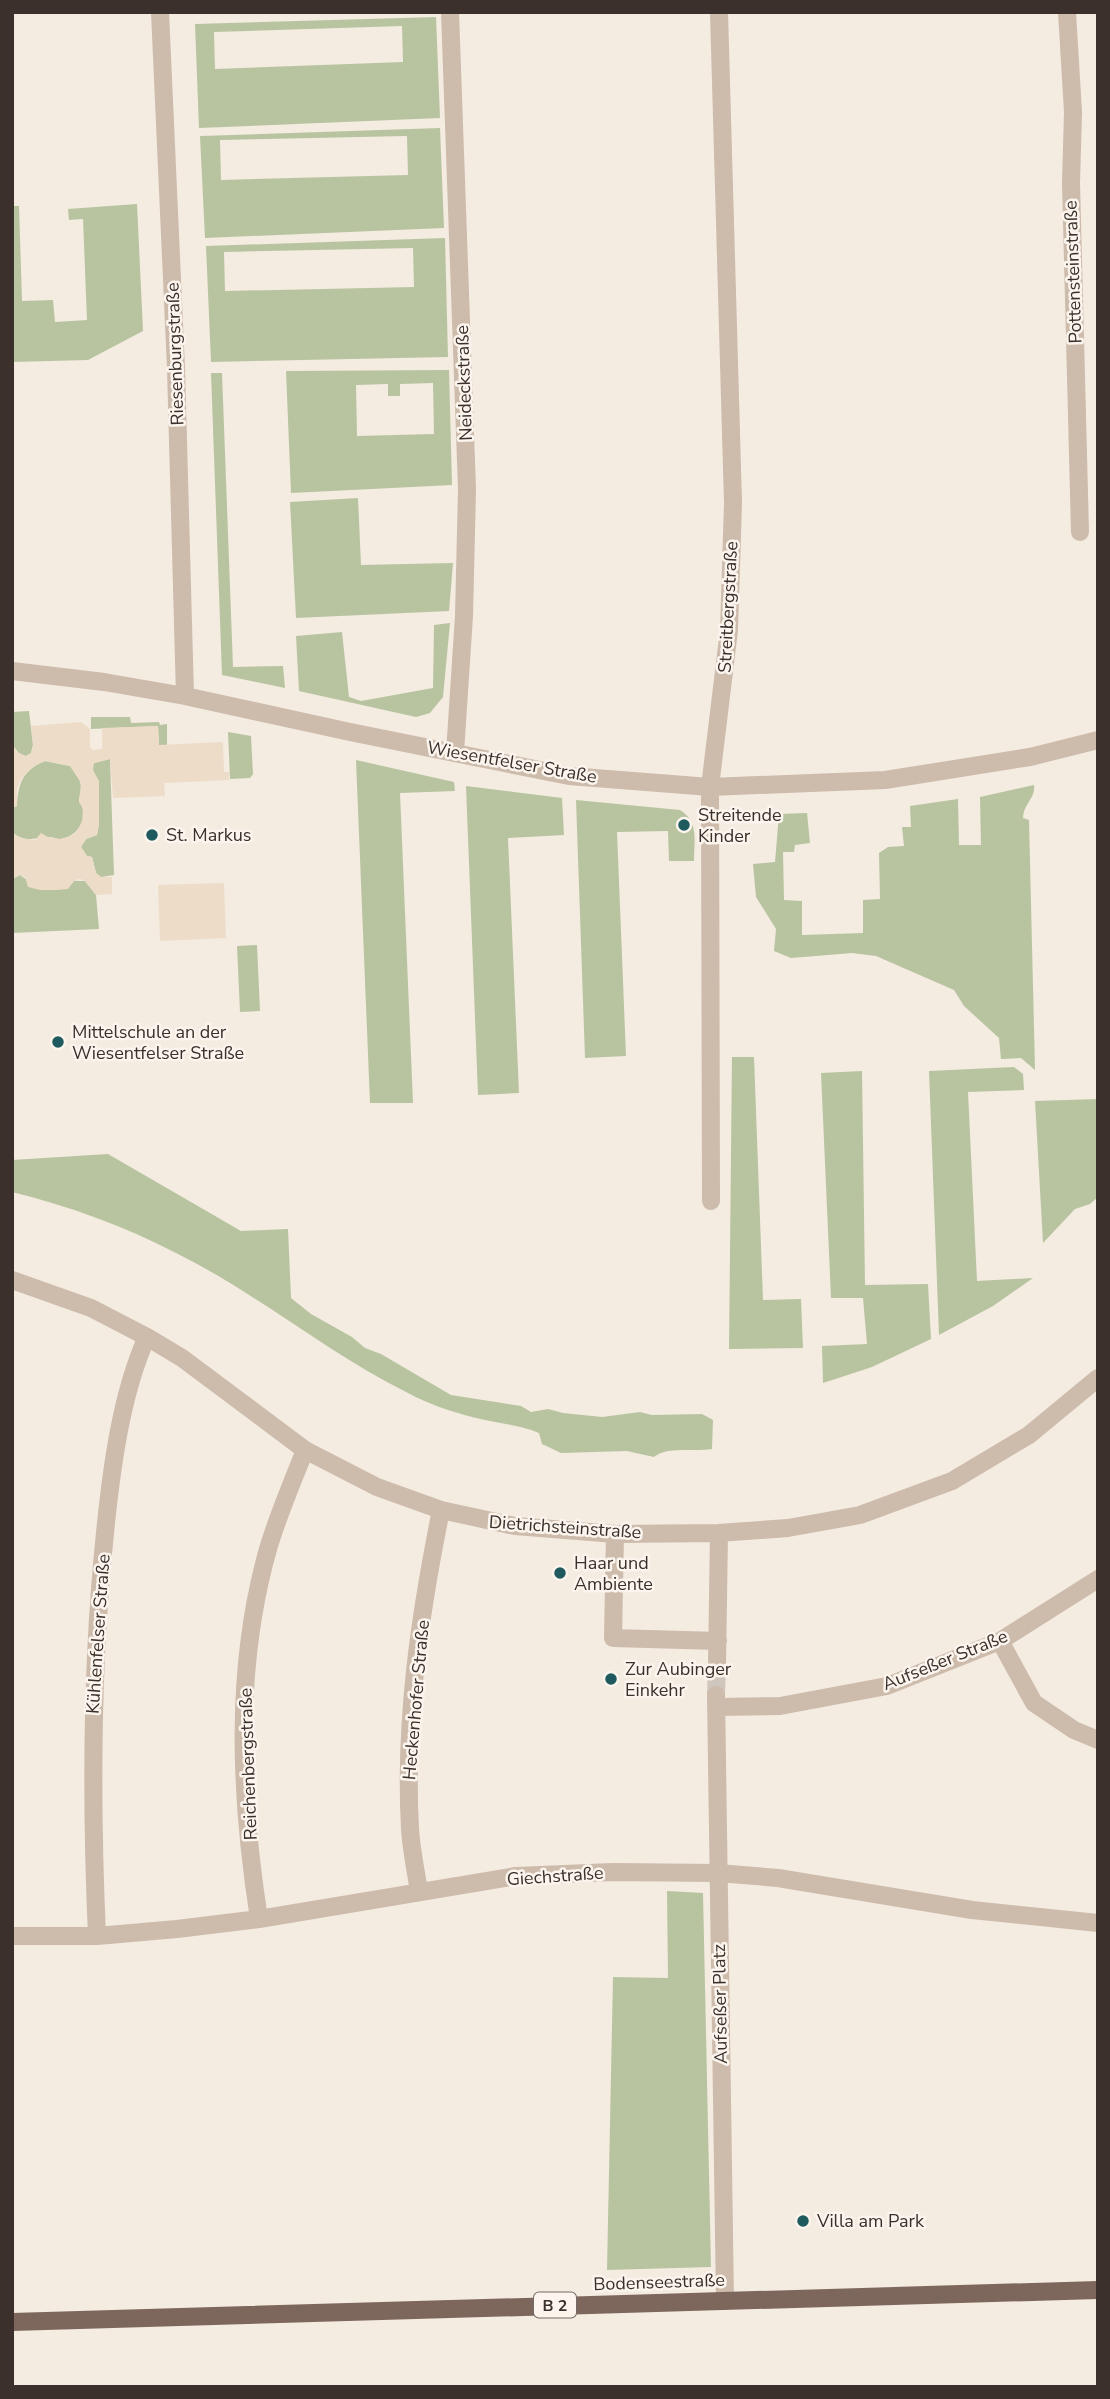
<svg xmlns="http://www.w3.org/2000/svg" width="1110" height="2399" font-family="'Nunito Sans',sans-serif">
	<style>
		.green { fill: #b8c4a0; fill-rule: evenodd }
		.plaza { fill: #ecdcc8 }
		.lines { fill: none; stroke-linecap: round; stroke-linejoin: round }
		.minor-tunnel { stroke: #cfc6bd; stroke-width: 18; stroke-dasharray: 18 9; stroke-linecap: butt }
		.minor { stroke: #cdbbac; stroke-width: 18 }
		.primary { stroke: #7d675c; stroke-width: 18 }
		.poi-dot { fill: #1f5a5e; stroke: #fbf5ee; stroke-width: 2.5 }
		.labels { text-anchor: middle; stroke-width: 5; stroke-linejoin: round; paint-order: stroke }
		.shield { fill: #fbf5ee; stroke: #756b66; stroke-width: 2 }
		.shield-label { font-size: 16px; font-weight: bold; fill: #3b302b }
		.street-label { font-size: 18px; fill: #3b302b; stroke: #fbf5ee }
		.poi-label { font-size: 18px; fill: #3b302b; stroke: #fbf5ee; text-anchor: start }
	</style>
	<rect width="100%" height="100%" fill="#f4ebe1"/>
	<path class="green" d="M436,17L440,118L199,128L195,24ZM402,26L403,62L215,69L214,32Z
		M440,128L444,228L205,238L200,136ZM407,136L408,175L221,180L220,140Z
		M137,204L143,331L88,360L12,362V206H19L22,301L53,300L55,322L87,320L83,219L69,220L68,209Z
		M445,238L448,357L211,362L206,246ZM413,248L414,287L225,291L224,252Z
		M449,370L452,485L291,493L286,371ZM433,383L434,434L357,436L356,385L388,384V396H400V384Z
		M211,373H222L233,667L283,666L285,688L222,675Z
		M358,498L361,565L453,563L449,611L296,618L290,502Z
		M450,623L443,697L430,713L416,717L299,691L296,636L342,632L349,697L361,701L433,688L434,625Z
		M29,711L33,745L31,753L26,756L20,755L12,744V712Z
		M91,717H130L131,723L159,722L160,725L167,724V745H159L158,726L91,729Z
		M228,732L251,736L253,774L250,778L230,779Z
		M110,759L114,875L101,877L96,873L92,857L87,856L81,847L86,839L97,835C101,811 95,789 92,766L94,763Z
		M356,760L454,782L455,791L400,793L413,1103H370Z
		M45,761L70,766C76,774 82,780 81,791C80,794 79,798 79,802C80,804 82,805 82,807C88,821 75,838 60,839C57,839 53,837 49,837C33,837 27,844 12,832V808L17,806C18,783 23,770 45,761Z
		M1034,785C1036,798 1023,804 1023,818L1029,820L1035,1070L1021,1058L1001,1059L999,1038L964,1006L954,990L876,956L852,953L791,958L774,951L776,929L756,897L753,864L775,862L779,814L807,813L810,843L795,845L794,852H783L784,900L802,901V935L863,933V900L880,899L879,853L888,847L904,846L902,827H911L910,806L958,799L959,845H981L980,797Z
		M466,786L562,798L564,835L508,838L519,1093L478,1095Z
		M576,800L680,810C699,822 694,840 694,861H669L668,831L617,832L626,1056L585,1058Z
		M20,875L27,880L85,881L96,895L99,929L12,933V879Z
		M257,945L260,1011L240,1012L237,946Z
		M732,1057H754L763,1300L801,1299L803,1348L729,1349Z
		M1014,1067L1023,1074L1024,1090L968,1092L977,1281L1033,1278L993,1306L939,1335L929,1071Z
		M862,1071L865,1285L928,1284L931,1339L872,1367L823,1383L822,1346L867,1344L863,1298H831L821,1073Z
		M1098,1099V1197L1090,1204L1075,1209L1043,1243L1035,1101Z
		M108,1154L241,1231L288,1229L291,1298L311,1314L352,1337L365,1348L381,1354L451,1395L521,1406L531,1412L548,1409L563,1413L602,1417L640,1412L652,1415L702,1414L713,1420L712,1449C695,1452 666,1446 654,1457L627,1451L561,1453L542,1444L539,1433C517,1424 495,1423 472,1417C450,1411 428,1404 408,1393C327,1353 257,1293 176,1253C124,1226 69,1206 12,1192V1160Z
		M667,1891L703,1893L711,2267L607,2270L613,1977L668,1978Z"/>
	<path class="plaza" d="M81,722L90,729V747L93,750L102,749V728L158,726L159,745L223,742L224,772H229V780L164,783L165,796L113,798L110,759L94,763L93,770L99,781V826L97,835L86,839L81,847L87,856L92,857L96,873L101,877H112V894L96,895L85,881L80,879L75,880L68,889L57,890H40L28,887L25,877L20,875L12,879V832L20,838L35,840L41,833L48,837L60,839L71,836L78,830L82,821L83,808L79,802L81,783L70,766L45,761L34,766L21,779L17,789V806L12,808V744L17,752L26,756L31,753L33,745L31,726Z
		M224,883L226,938L160,941L158,885Z"/>
	<g class="lines">
		<path class="minor-tunnel" d="M716,1695L717,1665"/>
		<path class="minor" d="M160,12L176,368L185,696
			M450,12L467,489L464,616L455,753
			M1067,12L1073,112L1071,183L1080,532
			M12,671L104,682L185,696L350,732L569,776L710,787L885,780L1030,757L1098,740
			M711,1201L710,787L729,630L733,503L719,12
			M12,1280L91,1308L147,1337L182,1358L305,1450L377,1487L441,1510L515,1526L615,1534L719,1533L788,1528L860,1515L952,1481L1029,1435L1098,1378
			M615,1534L613,1638L718,1641
			M1000,1641L1034,1703L1074,1730L1098,1740
			M717,1665L719,1533
			M716,1695L725,2301
			M716,1707L780,1706L887,1686L1000,1641L1098,1579
			M419,1892C416,1871 411,1849 410,1828C404,1721 420,1614 441,1510
			M259,1919C240,1796 234,1669 268,1549C278,1515 292,1483 305,1450
			M12,1936H97L177,1929L259,1919L516,1876L613,1872L718,1873L778,1878L972,1910L1098,1923
			M97,1936C91,1802 91,1668 105,1533C111,1472 121,1393 147,1337"/>
		<path class="primary" d="M12,2322L1098,2290"/>
	</g>
	<g class="poi-dot">
		<circle cx="684" cy="825" r="7"/>
		<circle cx="152" cy="835" r="7"/>
		<circle cx="58" cy="1042" r="7"/>
		<circle cx="560" cy="1573" r="7"/>
		<circle cx="611" cy="1679" r="7"/>
		<circle cx="803" cy="2221" r="7"/>
	</g>
	<g class="labels">
		<rect class="shield" x="534" y="2292.5" width="42" height="25" rx="5"/>
		<g class="shield-label">
			<text x="555" y="2311">B 2</text>
		</g>
		<g class="street-label">
			<text transform="translate(1073 272) rotate(-92)" y="6">Pottensteinstraße</text>
			<text transform="translate(175 354) rotate(-92)" y="6">Riesenburgstraße</text>
			<text transform="translate(464 383) rotate(-92)" y="6">Neideckstraße</text>
			<text transform="translate(728 607) rotate(-87)" y="6">Streitbergstraße</text>
			<text transform="translate(512 762) rotate(10)" y="6">Wiesentfelser Straße</text>
			<text transform="translate(565 1527) rotate(4)" y="6">Dietrichsteinstraße</text>
			<text transform="translate(98 1634) rotate(-86)" y="6">Kühlenfelser Straße</text>
			<text transform="translate(945 1660) rotate(-22)" y="6">Aufseßer Straße</text>
			<text transform="translate(416 1700) rotate(-85)" y="6">Heckenhofer Straße</text>
			<text transform="translate(248 1764) rotate(-92)" y="6">Reichenbergstraße</text>
			<text transform="translate(555 1876) rotate(-4)" y="6">Giechstraße</text>
			<text transform="translate(720 2004) rotate(-91)" y="6">Aufseßer Platz</text>
			<text transform="translate(659 2282) rotate(-2)" y="6">Bodenseestraße</text>
		</g>
		<g class="poi-label">
			<text x="698" y="821">Streitende<tspan x="698" dy="21">Kinder</tspan></text>
			<text x="166" y="841">St. Markus</text>
			<text x="72" y="1038">Mittelschule an der<tspan x="72" dy="21">Wiesentfelser Straße</tspan></text>
			<text x="574" y="1569">Haar und<tspan x="574" dy="21">Ambiente</tspan></text>
			<text x="625" y="1675">Zur Aubinger<tspan x="625" dy="21">Einkehr</tspan></text>
			<text x="817" y="2227">Villa am Park</text>
		</g>
	</g>
	<rect width="1110" height="2399" fill="none" stroke="#3b302b" stroke-width="28"/>
</svg>
